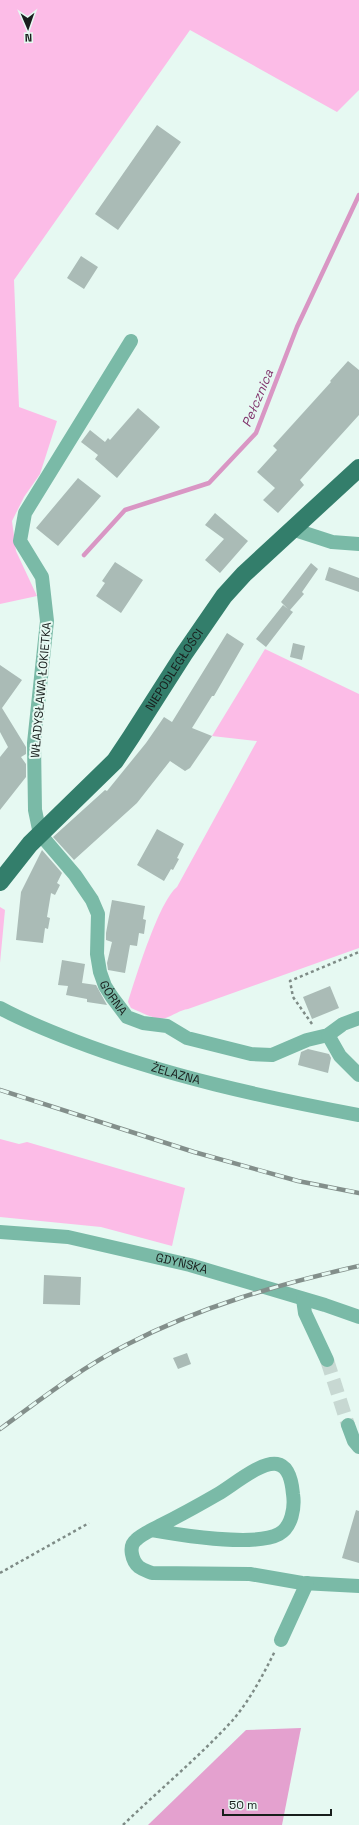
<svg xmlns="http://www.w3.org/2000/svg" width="359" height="1825" font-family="'Space Grotesk',sans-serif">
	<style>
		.green { fill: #fcbce7 }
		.forest { fill: #e4a1cf }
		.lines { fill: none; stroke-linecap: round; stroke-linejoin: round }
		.stream { stroke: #d996c4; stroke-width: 4.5 }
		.building { fill: #aabbb6 }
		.minor-tunnel { stroke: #c7d8d2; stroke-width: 14; stroke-dasharray: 14 7; stroke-linecap: butt }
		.path { stroke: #7e8b86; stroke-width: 2.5; stroke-dasharray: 3 3; stroke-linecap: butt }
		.minor { stroke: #7abaa7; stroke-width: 14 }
		.major { stroke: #337e6b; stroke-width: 18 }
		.rail-casing { stroke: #838f8b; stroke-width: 4.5 }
		.rail { stroke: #e6f9f2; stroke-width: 3; stroke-dasharray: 9; stroke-linecap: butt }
		.labels { text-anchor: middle; stroke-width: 4; stroke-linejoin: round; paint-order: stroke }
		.street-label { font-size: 12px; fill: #181e1c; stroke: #e6f9f2 }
		.water-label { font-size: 13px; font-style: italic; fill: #80336c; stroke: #e6f9f2 }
	</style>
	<rect width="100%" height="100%" fill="#e6f9f2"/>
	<path class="green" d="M0,0H359V90L337,112L190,30L14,280L19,407L57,421L40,474L24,497L12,521L16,551L37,596L0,604Z
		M265,649L359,694V948L188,1009C179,1010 170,1018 161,1019C154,1019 138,1011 131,1008L128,1002C136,977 159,901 177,887L257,741L212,736Z
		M0,907L5,910L0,963Z
		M0,1139L19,1144L27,1142L185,1188L172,1246L101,1227L0,1217Z"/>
	<path class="forest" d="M301,1728L282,1825H148L246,1730Z"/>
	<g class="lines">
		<path class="stream" d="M84,555L125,510L209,483L256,433L297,327L359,195"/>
	</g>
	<path class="building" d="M157,125L181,142L118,230L95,214Z
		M81,256L98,267L84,289L67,278Z
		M348,361L359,370V415L300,480L304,485L278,513L263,500L275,488L257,472L277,450L273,446L331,382L330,381Z
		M138,408L160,427L117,478L95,459L98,455L81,442L90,430L105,442L108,438L110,440Z
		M78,478L101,496L58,546L36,528Z
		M215,513L248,541L220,573L205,560L224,539L205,525Z
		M115,562L143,580L121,613L96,596L105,583L102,581Z
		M311,563L318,569L302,592L304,594L290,610L293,612L266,647L256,639L283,605L288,609L281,602Z
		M329,567L359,578V592L325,580Z
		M227,633L244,644L214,696H212L192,728L212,736L190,768L185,771L170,761L137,803L74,860L53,837L105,790L107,791L146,743L164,717L172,722Z
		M293,643L305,646L302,660L290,657Z
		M0,665L22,680L2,708L26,747V754L21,757L26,764V777L0,810V757L8,747L0,732Z
		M157,829L184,844L177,858L179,859L173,870L171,869L164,881L137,865Z
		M42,850L62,873L57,883L60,885L55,895L51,893L47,917L50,918L48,929L45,928L43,943L16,940L21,892Z
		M112,900L145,906L143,919L146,920L144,934L139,933L137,946L130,945L125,973L108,970L107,963L112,942L106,940V933Z
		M62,960L85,964L82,983L96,985L107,1005L87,1002V999L66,995L68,986L58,985Z
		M330,986L339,1008L312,1019L303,997Z
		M308,1049L329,1054L331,1058L328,1073L298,1065L301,1052Z
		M44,1275L81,1277L80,1305L43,1304Z
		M187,1353L191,1364L178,1369L173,1358Z
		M356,1510L359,1511V1563L342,1558Z"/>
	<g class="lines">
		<path class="minor-tunnel" d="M327,1360L348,1425"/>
		<path class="path" d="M312,1024L293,997L290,981L359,952
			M0,1573L89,1523
			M123,1825C159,1790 198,1758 232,1721C250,1700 263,1675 275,1651"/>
		<g class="minor">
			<path id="s1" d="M131,341L25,513L20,541L42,577L47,621L34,743L35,810L40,834L75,875L92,900L98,914L97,954L100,972L105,986L112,997L127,1017L143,1023L167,1026L187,1038L251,1054L272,1055L307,1040L328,1035L343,1024L359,1018"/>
			<path d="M292,529L332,542L359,544"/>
			<path id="s2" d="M0,1008C24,1021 49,1031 75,1041C166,1076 263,1097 359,1115"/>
			<path d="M328,1035L340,1056L359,1075"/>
			<path id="s3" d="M0,1232L68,1237L190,1265L325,1305L359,1317"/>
			<path d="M303,1299L305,1313L327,1360"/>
			<path d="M348,1425L354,1441L359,1447"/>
			<path d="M152,1530C180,1535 255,1547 279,1534C292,1527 295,1507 293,1494C292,1483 289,1466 277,1464C261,1461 232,1486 218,1494C199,1505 179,1516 159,1526C152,1530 142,1534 136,1540C128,1546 132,1561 139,1567C143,1570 147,1571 152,1573L250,1574L302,1583L359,1586"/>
			<path d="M281,1640L307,1583"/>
		</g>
		<path class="major" id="s4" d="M0,882L30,844L115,761L131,737L184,654L224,596L244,574L359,468"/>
		<defs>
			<path id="rail" d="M0,1090L194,1152L298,1181L359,1193
				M0,1429C41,1399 81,1368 126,1345C199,1307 279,1284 359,1266"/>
		</defs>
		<use href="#rail" class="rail-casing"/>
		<use href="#rail" class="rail"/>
	</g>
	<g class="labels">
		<g class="street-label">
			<text dy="4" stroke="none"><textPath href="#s4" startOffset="276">NIEPODLEGŁOŚCI</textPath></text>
			<text transform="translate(41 690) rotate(-85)" y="4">WŁADYSŁAWA ŁOKIETKA</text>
			<text dy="4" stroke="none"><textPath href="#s1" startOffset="718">GÓRNA</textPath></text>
			<text dy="4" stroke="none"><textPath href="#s2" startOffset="188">ŻELAZNA</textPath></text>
			<text dy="4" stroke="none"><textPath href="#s3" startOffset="185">GDYŃSKA</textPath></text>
		</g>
		<g class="water-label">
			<text transform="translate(257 398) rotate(-67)" y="5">Pełcznica</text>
		</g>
	</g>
	<g transform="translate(28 28) rotate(178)" stroke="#e6f9f2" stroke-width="3" paint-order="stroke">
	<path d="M0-3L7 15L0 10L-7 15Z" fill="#181e1c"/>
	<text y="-6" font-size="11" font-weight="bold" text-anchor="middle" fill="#181e1c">N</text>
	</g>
	<path d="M223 1809v6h108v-6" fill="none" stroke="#181e1c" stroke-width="2"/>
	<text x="229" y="1809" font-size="12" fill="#181e1c" stroke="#e6f9f2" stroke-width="3" paint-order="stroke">50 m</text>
</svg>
